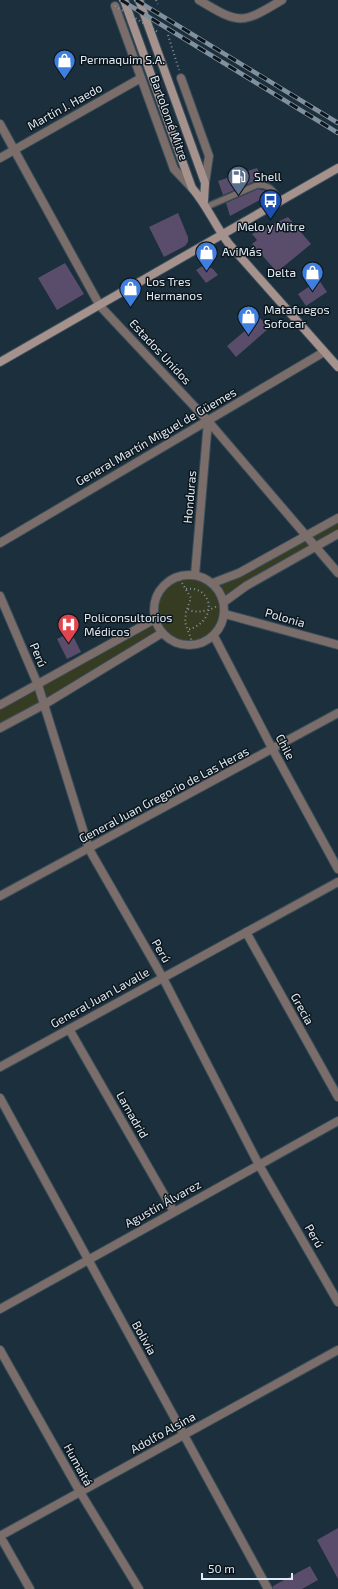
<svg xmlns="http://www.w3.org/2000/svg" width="338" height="1589" font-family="'Exo 2',sans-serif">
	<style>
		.green { fill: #353c22 }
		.building { fill: #5a4d6c }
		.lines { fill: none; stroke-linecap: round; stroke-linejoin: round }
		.lane-casing { stroke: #3a4d5a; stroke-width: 8 }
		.street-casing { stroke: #3a4d5a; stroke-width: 10 }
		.secondary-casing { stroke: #3a4d5a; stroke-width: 10 }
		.path { stroke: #83939e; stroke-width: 2; stroke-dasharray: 1 3; stroke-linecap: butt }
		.lane { stroke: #7a6d6a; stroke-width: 5.5 }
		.street { stroke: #7a6d6a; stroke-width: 8 }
		.secondary { stroke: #a6928d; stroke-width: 8 }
		.rail-casing { stroke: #80909c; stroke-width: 4.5 }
		.rail { stroke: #0d161c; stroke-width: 3; stroke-dasharray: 9; stroke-linecap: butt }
		.path-bridge { stroke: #83939e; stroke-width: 2; stroke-dasharray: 1 3; stroke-linecap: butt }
		.labels { text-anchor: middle; stroke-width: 3; stroke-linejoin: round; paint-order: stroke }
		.poi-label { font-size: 12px; fill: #dfebf5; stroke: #0d161c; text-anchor: start }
		.street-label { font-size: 12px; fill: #dfebf5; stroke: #0d161c }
	</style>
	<rect width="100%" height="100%" fill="#1b2f3d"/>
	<path class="green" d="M338,518V534L224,602L220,592L213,583Z
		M158 610a31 31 0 1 1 62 0a31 31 0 1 1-62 0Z
		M155,619L162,633L0,728V705Z"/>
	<path class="building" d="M257,168L263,181H255L223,195L218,181Z
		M258,189L266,191L269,195L230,216L226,203Z
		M178,213L188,237V242L185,246L164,257L149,227Z
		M288,217L311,244L277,272L252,244L257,240L252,234Z
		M65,263L84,294L57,310L38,278Z
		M204,265L213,269L218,275L206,283L196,270Z
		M319,280L327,292L306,306L298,294Z
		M260,318L269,328L236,357L227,346Z
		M71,632L81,652L67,659L57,639Z
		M338,1528V1579L317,1540Z
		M310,1566L318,1580L302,1589H273V1586Z"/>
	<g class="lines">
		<defs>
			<path id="lane" d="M206,207L257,185C270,184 274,191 280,202"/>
			<path id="street" d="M199,0C240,25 242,24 282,0
				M115,6L174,169L192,188
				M181,78L209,156L205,183
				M0,124L100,306L208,421L338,573
				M0,158L141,78
				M0,543L324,352
				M154 610a35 35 0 1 1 70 0a35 35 0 1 1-70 0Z
				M195,575L208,421
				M213,583L239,573L338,518
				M0,596L38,685L89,849L163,978L259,1165L338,1302
				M224,602L246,586L338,534
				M225,614L338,645
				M214,636L273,750L338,869
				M0,705L155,619
				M0,728L45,704L162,633
				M0,896L338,713
				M246,932L338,1097
				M69,1029L174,1212
				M0,1067L338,882
				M0,1098L268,1589
				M0,1309L338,1121
				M0,1350L80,1492L139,1589
				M0,1536L338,1350
				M0,1536L30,1589"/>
			<path id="secondary" d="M124,0L192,188C207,205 215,226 229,244L338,367
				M139,0L205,183L204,201
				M0,362L338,168"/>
		</defs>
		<use href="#lane" class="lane-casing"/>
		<use href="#street" class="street-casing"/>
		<use href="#secondary" class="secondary-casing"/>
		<path class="path" d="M156,0L158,4
			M168,35L179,70
			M178,576L191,598L186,612L185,622L193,645
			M186,589C212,585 220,621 187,630
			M188,609C195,614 209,611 217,606"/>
		<use href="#lane" class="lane"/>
		<use href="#street" class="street"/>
		<use href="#secondary" class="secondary"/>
		<defs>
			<path id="rail" d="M121,0L338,133
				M136,0L338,123"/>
		</defs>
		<use href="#rail" class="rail-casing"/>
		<use href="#rail" class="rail"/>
		<path class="path-bridge" d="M115,6L158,32"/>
	</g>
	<defs>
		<symbol id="shop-pin" viewBox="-11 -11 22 30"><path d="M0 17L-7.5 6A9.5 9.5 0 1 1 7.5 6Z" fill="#3f7fe0" stroke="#0d161c"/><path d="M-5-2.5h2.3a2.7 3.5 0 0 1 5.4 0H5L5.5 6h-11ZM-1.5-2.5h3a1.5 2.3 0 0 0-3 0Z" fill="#fff"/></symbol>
		<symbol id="fuel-pin" viewBox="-11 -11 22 30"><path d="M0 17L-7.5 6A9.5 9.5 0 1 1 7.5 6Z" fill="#5c6f8a" stroke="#0d161c"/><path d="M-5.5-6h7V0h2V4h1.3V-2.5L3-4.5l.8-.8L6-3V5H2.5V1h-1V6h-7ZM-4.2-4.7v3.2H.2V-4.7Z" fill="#fff"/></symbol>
		<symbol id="bus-pin" viewBox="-11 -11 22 30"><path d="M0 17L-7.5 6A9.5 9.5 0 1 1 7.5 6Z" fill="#1a4fb4" stroke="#0d161c"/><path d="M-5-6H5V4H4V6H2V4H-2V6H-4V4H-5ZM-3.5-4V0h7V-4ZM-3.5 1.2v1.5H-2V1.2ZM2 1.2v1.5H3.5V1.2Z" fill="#fff"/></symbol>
		<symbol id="hospital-pin" viewBox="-11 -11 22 30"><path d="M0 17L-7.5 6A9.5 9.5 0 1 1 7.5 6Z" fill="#e0444e" stroke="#0d161c"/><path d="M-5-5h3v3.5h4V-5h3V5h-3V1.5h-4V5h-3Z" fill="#fff"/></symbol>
	</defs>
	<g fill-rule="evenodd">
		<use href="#shop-pin" x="52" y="48" width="25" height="34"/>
		<use href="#fuel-pin" x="226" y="164" width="25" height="34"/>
		<use href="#bus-pin" x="258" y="188" width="25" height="34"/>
		<use href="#shop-pin" x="194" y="240" width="25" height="34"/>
		<use href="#shop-pin" x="300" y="260" width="25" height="34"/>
		<use href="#shop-pin" x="118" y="276" width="25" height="34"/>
		<use href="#shop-pin" x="236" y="304" width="25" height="34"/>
		<use href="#hospital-pin" x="56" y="612" width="25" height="34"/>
	</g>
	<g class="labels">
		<g class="poi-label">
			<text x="80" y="64">Permaquim S.A.</text>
			<text x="254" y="181">Shell</text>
			<text x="271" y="231" text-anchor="middle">Melo y Mitre</text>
			<text x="222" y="256">AviMás</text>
			<text x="296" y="277" text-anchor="end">Delta</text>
			<text x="146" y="286">Los Tres<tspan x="146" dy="14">Hermanos</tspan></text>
			<text x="264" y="314">Matafuegos<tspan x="264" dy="14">Sofocar</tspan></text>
			<text x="84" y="622">Policonsultorios<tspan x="84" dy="14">Médicos</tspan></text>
		</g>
		<g class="street-label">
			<text transform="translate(65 107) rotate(-29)" y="4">Martín J. Haedo</text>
			<text transform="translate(169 118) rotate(70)" y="4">Bartolomé Mitre</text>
			<text transform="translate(160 352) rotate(47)" y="4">Estados Unidos</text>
			<text transform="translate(156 437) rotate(-30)" y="4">General Martín Miguel de Güemes</text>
			<text transform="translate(190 497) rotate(-85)" y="4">Honduras</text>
			<text transform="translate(285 618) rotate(16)" y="4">Polonia</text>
			<text transform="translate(38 655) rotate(67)" y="4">Perú</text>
			<text transform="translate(285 747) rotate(62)" y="4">Chile</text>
			<text transform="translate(164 795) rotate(-28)" y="4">General Juan Gregorio de Las Heras</text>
			<text transform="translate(161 951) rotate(60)" y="4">Perú</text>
			<text transform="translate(100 998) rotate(-29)" y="4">General Juan Lavalle</text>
			<text transform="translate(302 1009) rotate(61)" y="4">Grecia</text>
			<text transform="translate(132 1115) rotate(60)" y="4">Lamadrid</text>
			<text transform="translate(163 1204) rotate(-29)" y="4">Agustín Álvarez</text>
			<text transform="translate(314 1236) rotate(60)" y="4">Perú</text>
			<text transform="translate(144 1338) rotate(61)" y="4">Bolivia</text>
			<text transform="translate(163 1433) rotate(-29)" y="4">Adolfo Alsina</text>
			<text transform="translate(78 1465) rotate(61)" y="4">Humaitá</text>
		</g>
	</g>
	<path d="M202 1573v6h90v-6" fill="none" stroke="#dfebf5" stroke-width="2"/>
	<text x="208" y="1573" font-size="12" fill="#dfebf5" stroke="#0d161c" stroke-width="3" paint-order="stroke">50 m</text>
</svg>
